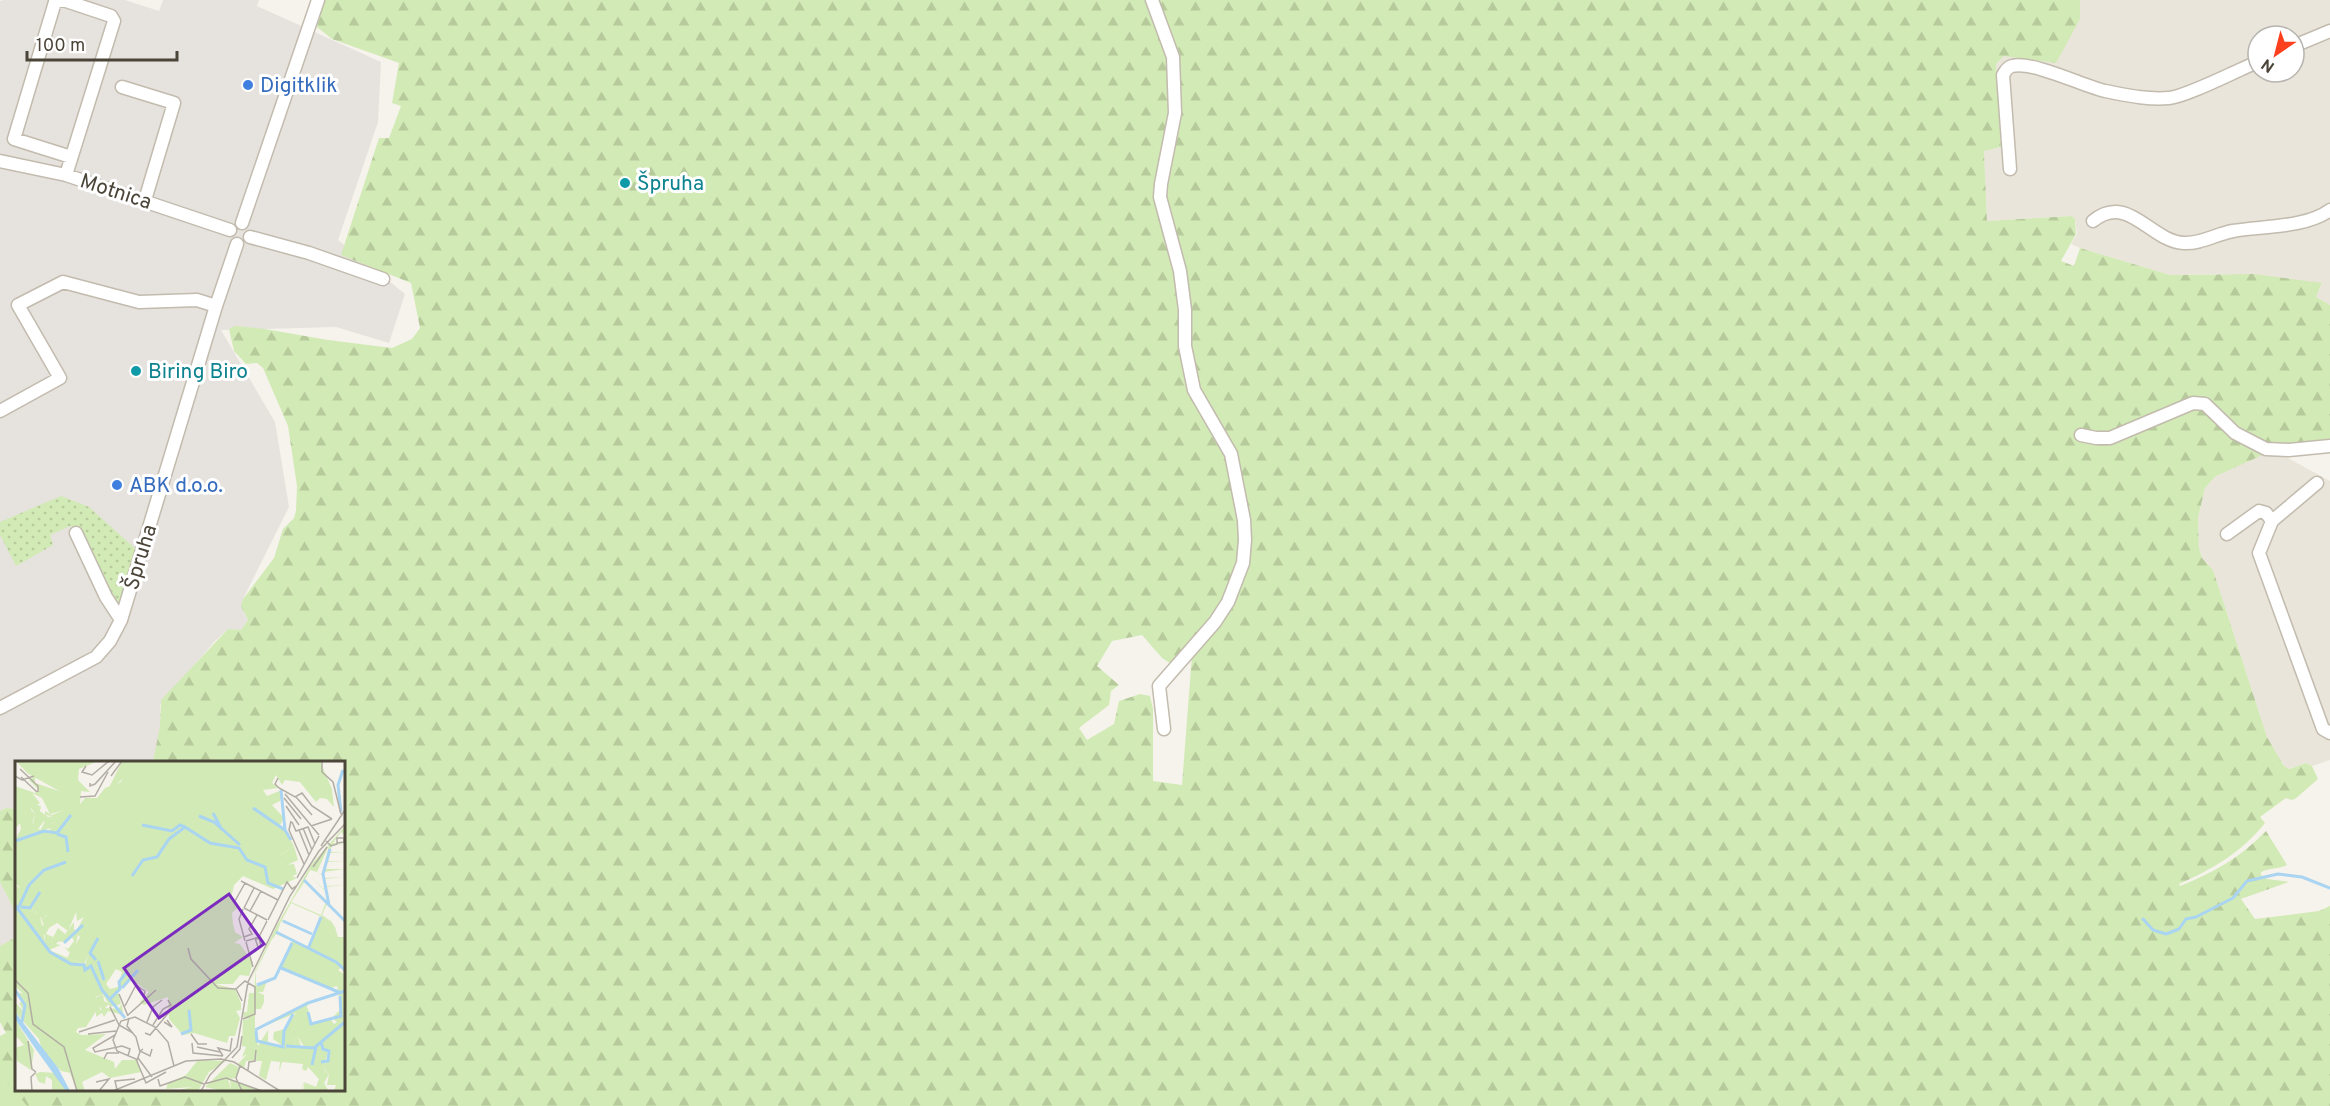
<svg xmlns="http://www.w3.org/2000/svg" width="2330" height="1106" font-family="Overpass,sans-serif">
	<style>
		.residential { fill: #eae5da; fill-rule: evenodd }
		.industrial { fill: #e6e2dd }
		.grass { fill: url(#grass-dots) }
		.forest { fill: url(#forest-firs) }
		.pitch { fill: #d2eab5 }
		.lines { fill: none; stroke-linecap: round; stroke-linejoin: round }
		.stream { stroke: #a9d4f2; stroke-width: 3 }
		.street-casing { stroke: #c2bbae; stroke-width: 15 }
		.street { stroke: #fff; stroke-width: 12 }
		.shop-dot { fill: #3f7fe0; stroke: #fff; stroke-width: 2 }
		.culture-dot { fill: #0f9aa8; stroke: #fff; stroke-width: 2 }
		.labels { text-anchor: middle; stroke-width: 6; stroke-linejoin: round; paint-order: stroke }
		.shop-label { font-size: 21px; fill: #366cbe; stroke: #fff; text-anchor: start }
		.culture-label { font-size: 21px; fill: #0d838f; stroke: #fff; text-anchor: start }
		.street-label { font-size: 21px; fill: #4b4439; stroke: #fff }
		.inset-river { fill: none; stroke: #a9d4f2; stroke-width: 3 }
		.inset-road { fill: none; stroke: #b2ada4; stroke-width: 1.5 }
		.view { fill: #7b2cbf; fill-opacity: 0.15; stroke: #7b2cbf; stroke-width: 3 }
		.inset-edge { fill: none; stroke: #4b4439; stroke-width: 3 }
	</style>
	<defs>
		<pattern id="grass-dots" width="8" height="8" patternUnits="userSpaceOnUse" patternTransform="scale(1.5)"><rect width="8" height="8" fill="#d2eab5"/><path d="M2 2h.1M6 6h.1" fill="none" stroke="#b6ca9c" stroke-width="1.8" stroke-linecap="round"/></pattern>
		<pattern id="forest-firs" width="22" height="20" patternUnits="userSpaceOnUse" patternTransform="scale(1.5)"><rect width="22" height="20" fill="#d2eab5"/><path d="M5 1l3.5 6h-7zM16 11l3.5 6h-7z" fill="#b6ca9c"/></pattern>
	</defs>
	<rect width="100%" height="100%" fill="#f6f3ec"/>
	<path class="residential" d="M2080,0H2330V305L2316,297L2322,284L2228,274L2170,275L2080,248L2071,244L2077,234L2075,219L2072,216L1987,221L1984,151L2001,147L1996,64L2004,56L2080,19ZM2258,36H2294V72H2258Z
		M2275,451L2330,481V760L2312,766L2306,763L2288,769L2284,766L2267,737L2213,570L2202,558L2199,548L2198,518L2205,488L2216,476L2256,457Z"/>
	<path class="industrial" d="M3,0H125L159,11L163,0H259L257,6L381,62L378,122L338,240L405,294L389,343L336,327L221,330L275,422L289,507L243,599L244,613L248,620L241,630L228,629L214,642L160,705L161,726L153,762H16V809L6,808L0,811V1Z
		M0,882L16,913V937L0,946Z"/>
	<path class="grass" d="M61,496L89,507L137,550L120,609L81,529L70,526L50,535L53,545L16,566L0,535V522Z"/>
	<path class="forest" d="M325,0H1149L1169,53L1172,96L1157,183L1178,280L1182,352L1223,445L1238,508L1240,560L1222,604L1211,620L1173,661L1170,663L1162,658L1142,635L1112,641L1097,666L1119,685L1111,691L1109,705L1079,728L1087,740L1114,724L1119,701L1140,694L1150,696L1153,709V781L1182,785L1192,655L1244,575L1234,451L1196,381L1163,189L1178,76L1155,0H2080V19L2056,63L2004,56L1996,64L2001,147L1984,151L1987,221L2072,216L2075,219L2076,234L2061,261L2074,266L2080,248L2170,275L2254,274L2322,283L2316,297L2330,305V444L2267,453L2216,476L2205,488L2198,518L2199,548L2202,558L2213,570L2267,737L2284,766L2289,769L2306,763L2312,766L2318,779L2295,799L2291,800L2286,798L2260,817L2265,823C2242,852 2213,869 2179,884L2180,886C2213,873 2241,857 2266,831L2287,865C2279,869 2269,868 2261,872V875L2267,879L2289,882L2241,899L2255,919L2319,911L2330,906V1106H0V1036L6,1033L0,1022V946L16,937V1090H344V762H153L160,726L161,700L228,629L241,630L248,620L241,606L243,599L274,558L283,529L294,518L296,511L297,486L288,426L263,368L257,363L246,364L234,351L229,329L235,326L265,329L328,340L392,348L412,339L420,328L411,283L341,255L379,138H389L401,106L392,103L399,63L332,39L317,27Z
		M6,808L16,809V913L0,882V811Z"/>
	<path class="pitch" d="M0,1073L27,1106H0Z"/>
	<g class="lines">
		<path class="stream" d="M2143,919L2153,930L2166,934L2179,929L2186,919L2196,917L2233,898L2247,881L2278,874L2302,877L2330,888"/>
		<defs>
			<path id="street" d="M62,0L55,2L14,139L71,157
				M63,0L111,16L114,21L66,175
				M1152,0L1173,57L1175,113L1161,184L1160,197L1180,271L1185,310V346L1194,390L1231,454L1244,520L1245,540L1243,563L1228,602L1215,622L1159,686L1164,729
				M2294,46L2330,31
				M122,87L174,103L145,200
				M0,161L66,175L230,230
				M2010,169L2003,75C2005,72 2007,67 2012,66C2034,61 2083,86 2105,91C2126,95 2147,100 2169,98C2188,96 2237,70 2258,62
				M2093,221C2128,192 2151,242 2184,243C2201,244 2216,234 2233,231C2262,226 2306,228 2330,210
				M242,223L318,0
				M250,237L309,253L383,279
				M0,411L60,378L18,305L63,282L139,302L197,300L216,306
				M2081,435L2096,438H2110L2193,403L2205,404L2235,433L2266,449L2289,450L2330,446
				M2317,483L2272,521L2259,553L2323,729L2330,733
				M76,533L106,597L121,620
				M2227,534L2259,511L2266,513L2272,521
				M0,708L96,657L110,641L121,620L216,306L237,244"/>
		</defs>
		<use href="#street" class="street-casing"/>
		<use href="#street" class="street"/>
	</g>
	<g class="shop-dot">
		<circle cx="248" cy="85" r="6"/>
		<circle cx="117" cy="485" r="6"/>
	</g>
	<g class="culture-dot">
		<circle cx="625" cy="183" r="6"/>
		<circle cx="136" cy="371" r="6"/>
	</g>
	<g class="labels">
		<g class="shop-label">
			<text x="260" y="92">Digitklik</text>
			<text x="129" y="492">ABK d.o.o.</text>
		</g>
		<g class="culture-label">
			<text x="637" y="190">Špruha</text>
			<text x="148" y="378">Biring Biro</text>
		</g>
		<g class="street-label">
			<text transform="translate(116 191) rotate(18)" y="7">Motnica</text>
			<text transform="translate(140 557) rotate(-73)" y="7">Špruha</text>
		</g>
	</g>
	<g transform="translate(15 761)">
		<rect width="330" height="330" fill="#f6f3ec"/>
		<path d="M107,0H128L121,1L123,7L93,29ZM20,15V22L47,31L55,48L35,53L27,37L17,32L25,42L22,44L26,45L25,50L33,56L38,55L37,63L41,61V66L25,70L30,60L18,64L20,53L16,47L19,74L0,79L6,68L5,62L0,68V25L20,32L24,29L14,19ZM330,65V75L326,71L318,82L330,83L317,84L315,91H330L315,92L312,100H330L312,101L309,108H330L308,111L309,117L330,116L309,118L311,125L330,124L311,126L315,143L330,161L312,143L307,154L316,160L320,166L323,176H330H323L314,159L276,142L267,159L298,174L266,160L262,172L277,180L261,173L256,180L273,189L256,180L241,210V224L252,220L248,231H243L249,234V241L246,248H240V268L293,241L324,233L294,242L291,248L240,269L243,285L253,269V282L268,285L258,278L259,271L270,268L269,283L273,286L281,285L278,278L283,276L286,285L300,287L307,281L308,288L313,289L309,309L314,313L309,322L313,329H288L290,321L285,330L289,321L301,326L304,318L293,306L291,310L287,308L288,303L267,301L264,312L265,301L256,300L251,319L244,315L247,300H241L242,287L240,299L231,300L229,307L223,303L232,293L227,296L231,286L227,285L228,259L235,258H229L228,251H232L234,232H239L241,207L235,221L261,166L296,104ZM314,84L308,113L302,112L308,114L310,129L297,117L311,131L312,140L290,119L295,109L302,111ZM290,120L311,141L306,154L276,141ZM279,85L283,99L268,106L265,95ZM20,141L32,153L28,158L25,155L30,180L22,176L4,150L7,146L23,153L17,147ZM59,161V169L64,168L61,183L66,174L81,177L69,203L52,197L55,192L49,186L53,188L59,180L57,176L51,181L36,180L43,167L50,173ZM88,233L89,240L94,243L90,247L103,248L107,243L108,254L93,250L89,256L87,252L81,256V249H87L84,245L87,241L80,237ZM183,299L211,300L194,311L183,330H160L177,326L151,328L153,322L171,314ZM215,302L224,306L221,317L213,318L216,329L215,319L246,330H209L190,326Z" fill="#d2eab5" fill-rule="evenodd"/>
		<path d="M1,0H83L64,8L63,19L75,31L66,30L65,43L70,37H82L90,27L106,21L111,13L123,7L119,0H305L317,28L319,46L312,38L305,37L301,41L285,21L270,19L267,24L261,14L257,22L263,27L248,29L252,35L267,29L265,40L257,44L269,57L264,66L270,69L279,85L266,94L267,104L279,103L282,113L277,115L282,117L258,128L228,115L219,124L216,137L224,145L217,152L218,163L220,171L228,176L219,182L225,183L238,202L234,215L225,214L218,223H200L220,228L226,242V249L221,250L225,257L220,275H214L212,282L179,272L168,274L154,258L153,236L129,244L125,241L134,231L120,221L118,213L103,231L106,243L95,246L88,233L80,236L88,241L84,245L86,251L82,249L71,266L63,267L61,271L66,274L91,273L70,289L99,301L100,308L107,299H122L126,311L95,317L87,311L67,321L70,330H62L55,312L46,310L27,289L24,278L0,251V241L10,252L4,242L9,240L0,230L8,233L0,225V125L5,127L0,122V79L19,73L15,54L10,62L15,48L20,53L17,63L29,60L23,68L33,71L41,61L36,63L38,55L30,54V50L37,54L55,47L49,46L46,31L12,12ZM20,141L32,154L28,158L25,154L29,165L24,162L23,170L25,175L30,174V180L22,176L4,150L7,146L23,153L17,147ZM61,151L62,160L69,156L60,172L68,178L81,177L71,186L76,184L70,204L34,189L46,184L41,183L44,180L40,177L36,181L38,176L31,173L34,167L42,162L53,170ZM101,208L107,211L103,226L95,228L91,223ZM306,155L315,160L323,176H330V214L326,207L323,209L330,214V330H319L321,324H312L314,313L309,308L314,290L308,288L307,281L300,287H290L283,276L278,278L281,285L269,284V269L283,249L293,247L296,262L315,257L319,263L322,261L317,257L327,247L322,225L316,227L265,206L277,180L293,187ZM0,258L19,289L16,309L2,300L0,287L9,284L2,276L0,281ZM25,311L40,312L51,330H37V319L31,315L30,323L24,321L20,313Z" fill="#d2eab5" fill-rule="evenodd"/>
		<path d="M309,187L316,196L309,207L284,209L270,203L275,193L288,188Z" fill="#d2eab5"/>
		<path d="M0,251L43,307L55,330H51L20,287L0,258Z" fill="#a9d4f2"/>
		<path class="inset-river" d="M266,29L270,69L276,79M238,47L270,69M326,51L323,24L328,9M198,52L207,69M184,55L199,61L225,84M127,64L157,70L165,64L170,66M42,73L51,76L53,91M0,80L29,70L42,72L56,54M117,115L128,99L142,96L154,78L170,66L195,82L224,87L232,99L250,106L253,122L268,128M289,119L330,160M0,144L35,191L56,203L69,204L70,209L76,205L87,229L110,257M314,144L308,113L315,88M6,146L15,147L25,131M2,150L14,124L29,109L51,101M268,160L297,173M261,171L321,201L330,209M49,182L68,164M293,188L306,156M81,199L75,192L83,177M83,200L89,219M266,207L326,232M242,224L260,217L277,182M107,227L123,209M0,229L10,244L7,261M95,238L105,228L104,221L111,212M293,251L296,263L326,255L325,235M240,269L293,242L330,230M241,270L242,280L268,286L269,270L278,253M166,273L176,269L174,249M271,285L299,287L330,261M306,301L313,300L314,290L308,288L306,281M297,304L301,286"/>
		<path class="inset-road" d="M307,0V11L318,21L326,53M71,5L67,11L77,14L94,0M5,8L23,25V31M0,15L7,19L19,15M96,15L107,0M6,16L22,31M263,17L260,23L264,27L280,36L287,32L297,45L317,58M75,22V25L80,23L101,0M270,33L304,74M65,36L80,35L93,11M281,36L297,54M269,37L286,58M271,45L284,64M276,60L274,69L289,103M277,61L281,70L293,66L300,83M296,65L317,58M288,67L297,89M284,69L294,94M311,80L316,85L322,83V77H329V81L322,82M306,85L330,49M298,106L312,86M282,117L304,75M226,120L263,139M220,140L230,122M229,147L252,159M229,147L239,127M228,148L224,158L230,180M235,150L246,130M253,159L272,121L277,128L281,125M229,176L237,173L234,168L242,154M240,177L243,186L246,185L244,177L241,178M231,180L244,176L252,160M231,181L238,206M173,187L176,198L203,227L221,228M0,219L13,232L18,263L49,286L62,330M104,233L113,255M227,240L221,228L230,220L240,226V253L228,258M110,245L121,224L130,230L129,235M95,246L104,264L118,272M113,254L141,229M114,257L112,265L121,276L125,291L122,299M132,261L138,246L147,239M149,261L157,266L152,259M138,264L148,248L156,244L153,239M64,271L100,259M130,272L135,274L155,250M73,273L101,270M176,273L183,283H192M100,274L78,287L80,291L107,285L115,288L113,295M13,280L17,308L21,311M177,282L178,292L208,295M182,286L205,291M128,288L125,290L135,295L137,288M208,295L203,287L215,290L217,277M123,297L137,316M217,297L225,288L227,275M89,298L92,292H104M225,305L221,317L227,330M233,309L234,301L240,300L241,289M151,311L131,322L121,298L102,290L98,279L106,260L120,256L140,266L153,281L159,305M143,318L145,325L170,316L189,323L211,317L247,330M81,321L94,318L84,330M102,329L100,320L120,318M17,330L16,316L21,311M98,330L171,300L206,298L219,301L265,330M186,330L195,314L222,286L233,221L275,135L304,90L330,63"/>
		<path class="view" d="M214,133L249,183L144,257L109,207Z"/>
		<rect width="330" height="330" class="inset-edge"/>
	</g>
	<g transform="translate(2276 54) rotate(215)"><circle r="28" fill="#ffffff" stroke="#b7b4b0" stroke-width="1.5"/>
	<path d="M0-4.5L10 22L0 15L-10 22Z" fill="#fc3f1d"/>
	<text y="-9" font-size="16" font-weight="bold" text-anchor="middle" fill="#4b4439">N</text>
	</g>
	<path d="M27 51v9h150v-9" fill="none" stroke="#4b4439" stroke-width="3"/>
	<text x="36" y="51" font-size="18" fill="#4b4439" stroke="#ffffff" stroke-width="4.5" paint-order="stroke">100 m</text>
</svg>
